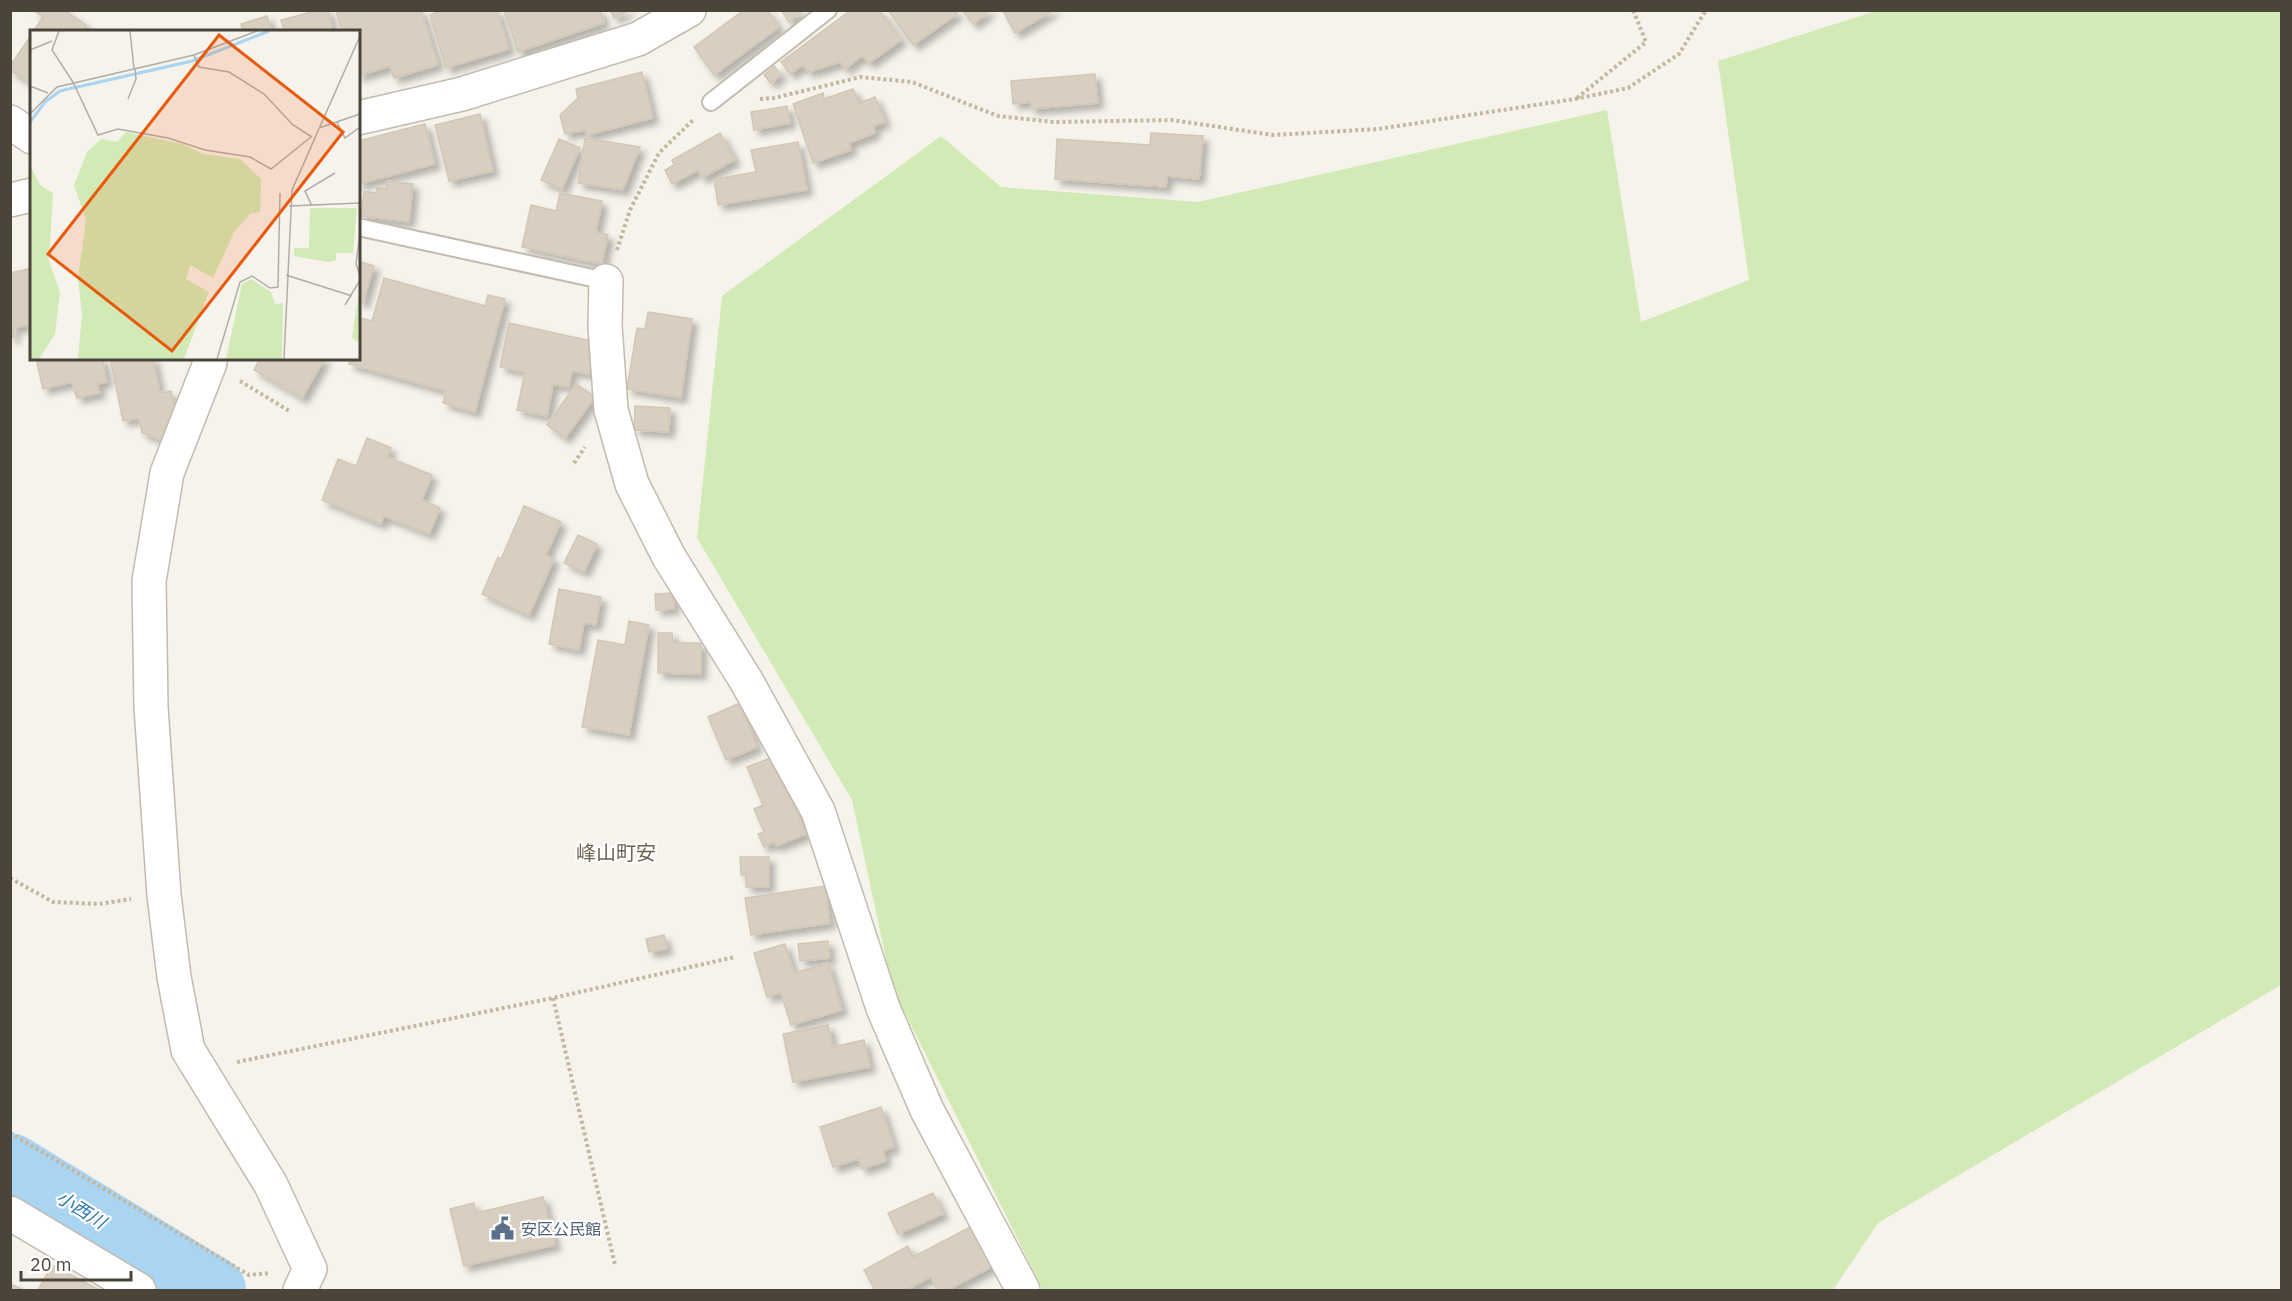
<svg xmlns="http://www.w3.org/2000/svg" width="2292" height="1301" font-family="'IBM Plex Sans','Noto Sans JP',sans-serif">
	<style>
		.green { fill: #d2eab5 }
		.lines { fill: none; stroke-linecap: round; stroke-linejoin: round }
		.river { stroke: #a9d4f2; stroke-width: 66 }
		.building { fill: #d8cfc1; stroke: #d3c7b4; stroke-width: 1.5; filter: url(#shadow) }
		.service-casing { stroke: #c2bbae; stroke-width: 20 }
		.minor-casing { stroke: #c2bbae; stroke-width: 36 }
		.tertiary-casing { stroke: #c2bbae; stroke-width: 36 }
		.path { stroke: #c4b79f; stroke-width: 4; stroke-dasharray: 3 3; stroke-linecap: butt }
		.service { stroke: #fff; stroke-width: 16 }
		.minor { stroke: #fff; stroke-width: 33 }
		.tertiary { stroke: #fff; stroke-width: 33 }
		.labels { text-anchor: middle; stroke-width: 4.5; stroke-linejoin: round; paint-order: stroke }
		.service-label { font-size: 16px; fill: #4e5e75; stroke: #fff; text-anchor: start }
		.water-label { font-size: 18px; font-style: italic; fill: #2e7ab2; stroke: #fff }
		.quarter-label { font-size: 20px; fill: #6e6250; stroke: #fff }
		.inset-river { fill: none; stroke: #a9d4f2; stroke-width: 3 }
		.inset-road { fill: none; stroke: #b2ada4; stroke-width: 1.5 }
		.view { fill: #e8590c; fill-opacity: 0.15; stroke: #e8590c; stroke-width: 3 }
		.inset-edge { fill: none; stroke: #4b4439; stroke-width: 3 }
	</style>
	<defs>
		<filter id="shadow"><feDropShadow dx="5.5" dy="5.5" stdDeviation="3" flood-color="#0004"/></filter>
	</defs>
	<rect width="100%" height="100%" fill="#f6f3ec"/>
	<path class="green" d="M1876,11H2281V985L1878,1223L1833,1290H1043L892,987L852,800L697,538L722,296L941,136L1001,187L1198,202L1607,110L1641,322L1749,280L1718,61Z"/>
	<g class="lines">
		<path class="river" d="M10,1166L213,1290"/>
	</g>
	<path class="building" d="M33,10H64L86,25L82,32H33L43,17Z
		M319,10H328L333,32H284L281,20Z
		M336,10H421L438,65L394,78L390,66L358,76V32H342Z
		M442,10H497L509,49L446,68L430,15Z
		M504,10H600L604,23L518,52Z
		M610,10H630L614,18Z
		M744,10H767L779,27L714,75L694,47Z
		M781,10H804L789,22Z
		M851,10H879L901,40L869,63L862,56L845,69L840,62L809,72L803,65L790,74L781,62Z
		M888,10H955L957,14L913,45Z
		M962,10H991L973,24Z
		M1054,10L1015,33L1003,11L1004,10Z
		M267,16L272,32H243L241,24Z
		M32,34V84L10,70V66Z
		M774,66L781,75L771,83L764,75Z
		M642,72L653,118L587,135L585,130L565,134L560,115L578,98L576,89Z
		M1095,74L1098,103L1031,109V102L1013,104L1011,81Z
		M853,89L859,103L875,97L885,122L873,126L875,133L849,143L851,150L813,163L793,104L823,93L824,99Z
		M787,106L790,123L754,130L751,112Z
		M480,114L493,171L449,181L435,125Z
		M425,124L435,164L358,184V141Z
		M720,133L735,160L702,178L698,170L672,184L665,170L674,165L672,160Z
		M1151,133L1203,136L1199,179L1167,176L1166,187L1055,179L1057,139L1150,145Z
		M585,138L640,147L623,190L578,183Z
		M559,139L580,148L562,189L541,180Z
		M798,142L807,190L718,205L714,179L756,172L751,150Z
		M387,181L413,184L409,222L361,216L364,191L376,193L377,187L386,189Z
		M560,193L602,201L596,232L608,235L602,264L522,247L531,205L556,211Z
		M358,261L374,266L363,303L358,301Z
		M32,268V341L27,325L13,328L15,337L10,338V273Z
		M384,278L485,306L488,295L505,299L475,412L443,403L446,391L349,364L350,358H358V329L361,318L372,321Z
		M648,312L692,319L681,398L627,389L637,328L645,329Z
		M509,323L596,342L589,374L572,371L569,387L553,384L547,416L517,410L525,372L500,367Z
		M36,358H102L107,382L97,384L100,393L77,398L72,382L43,389Z
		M110,358H153L160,393L171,391L176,411L162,440L142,433L139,418L123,421Z
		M260,358H325L302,398L254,370Z
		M576,384L595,397L565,438L547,425Z
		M635,406L670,408L669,432L634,430Z
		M367,438L391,448L387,457L432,475L422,500L440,508L429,534L384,516L381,524L322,500L338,459L356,466Z
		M524,506L561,522L546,555L554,559L529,615L482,594L498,557L501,559Z
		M578,535L597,544L584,572L564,563Z
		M559,589L601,597L596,625L584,623L579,650L549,644Z
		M673,593L674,609L656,610L655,594Z
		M629,621L649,625L629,735L582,727L598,640L625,645Z
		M658,633H672L673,643H701V674L658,673Z
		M740,703L757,747L726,760L708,717Z
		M773,757L806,834L776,846L775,842L764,847L758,834L764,832L754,809L763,805L747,767Z
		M740,857H769V887H746V875H741Z
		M825,886L830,923L751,935L745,898Z
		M664,935L667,949L649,952L646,939Z
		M828,941L830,958L800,961L798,944Z
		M785,944L794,973L828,963L842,1010L791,1025L781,993L767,997L754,953Z
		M828,1025L833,1047L864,1040L870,1067L793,1082L783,1034Z
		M881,1107L894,1147L883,1151L886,1161L862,1169L859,1159L833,1167L820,1127Z
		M933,1193L943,1214L898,1234L888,1213Z
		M543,1197L555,1245L464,1266L450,1209L474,1203L476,1213Z
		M976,1224L997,1264L948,1290H937L931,1277L906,1290H875L864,1270L908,1246L913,1257Z
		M52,1265L99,1290H38Z
		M10,1284L24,1290H10Z"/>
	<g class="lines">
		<defs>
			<path id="service" d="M711,102L828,10
				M358,227L606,281"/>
			<path id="minor" d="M10,122L32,137
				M606,281L605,326L611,410L632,484L669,557L747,682L818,811L883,1008L927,1110L1023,1290
				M209,358L210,363L167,473L149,581L151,707L164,895L174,977L188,1050L271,1185L310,1269L300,1290
				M10,1213L139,1290"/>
			<path id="tertiary" d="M358,118L462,94L638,39L689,10
				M10,200L32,195"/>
		</defs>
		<use href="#service" class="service-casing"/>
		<use href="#minor" class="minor-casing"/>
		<use href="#tertiary" class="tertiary-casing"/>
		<path class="path" d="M1577,98L1646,42L1633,10
			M760,99L774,98L861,77L912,82L998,116L1054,122L1172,120L1273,135L1378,129L1575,99L1628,88L1679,54L1706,10
			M617,250L630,210L659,153L694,119
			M240,381L291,412
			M574,463L585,447
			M10,878L53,902L99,904L131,899
			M553,998L615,1265
			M237,1062L553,998L735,957
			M10,1133L249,1275L270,1273"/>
		<use href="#service" class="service"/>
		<use href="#minor" class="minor"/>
		<use href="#tertiary" class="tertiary"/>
	</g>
	<defs>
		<symbol id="civic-bare" viewBox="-9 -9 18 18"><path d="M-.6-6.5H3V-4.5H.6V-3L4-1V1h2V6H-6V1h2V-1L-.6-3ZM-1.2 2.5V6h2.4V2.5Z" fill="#5c6f8a" stroke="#fff" stroke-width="2.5" paint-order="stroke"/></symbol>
	</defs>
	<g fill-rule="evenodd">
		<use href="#civic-bare" x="486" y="1212" width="33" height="33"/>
	</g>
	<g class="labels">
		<g class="service-label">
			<text x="521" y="1235">安区公民館</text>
		</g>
		<g class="water-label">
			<text transform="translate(81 1210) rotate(32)" y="6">小西川</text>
		</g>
		<g class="quarter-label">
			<text x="616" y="860">峰山町安</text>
		</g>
	</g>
	<g transform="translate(30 30)">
		<rect width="330" height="330" fill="#f6f3ec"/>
		<path d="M96,102L152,114L173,124L210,129L231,149L230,182L220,184L204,202L183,248L160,235L156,249L179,262L154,329H48L52,284L48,249L56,190L44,155L57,122L71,109L87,112ZM0,135L10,155L23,163L19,231L30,262L25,304L9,329H0ZM280,178H327L323,223H306V230L299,232L264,226V218H279ZM221,249L241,262L245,274L253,273L252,329H196L212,254ZM330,255V313L322,308Z" fill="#d2eab5"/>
		<path class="inset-river" d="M0,92L15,72L30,61L162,31L239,1"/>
		<path class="inset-road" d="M29,1L22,20L43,52L68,105L88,99L138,108L175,120L220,127L241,139L281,107M100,1L104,39M0,20L22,11M164,25L169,37L199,42L234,64L263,95L282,107M0,56L18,63M98,69L106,49L105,39M0,84L27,57L164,25L227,1M307,92L315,108L330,97M289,98L330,84M259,176L330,173M282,176L275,161L305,143M330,203L326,234L330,246M256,245L322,266M315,275L330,250M187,329L210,252L222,246L240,258L248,257L250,163M254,329L262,160L330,6"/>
		<path class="view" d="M189,5L313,102L142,321L18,224Z"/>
		<rect width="330" height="330" class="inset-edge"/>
	</g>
	<rect width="2292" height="1301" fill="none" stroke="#4b4439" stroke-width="24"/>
	<path d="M21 1271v9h110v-9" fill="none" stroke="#4b4439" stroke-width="3"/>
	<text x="30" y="1271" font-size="18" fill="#4b4439" stroke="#ffffff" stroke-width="4.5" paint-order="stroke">20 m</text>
</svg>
